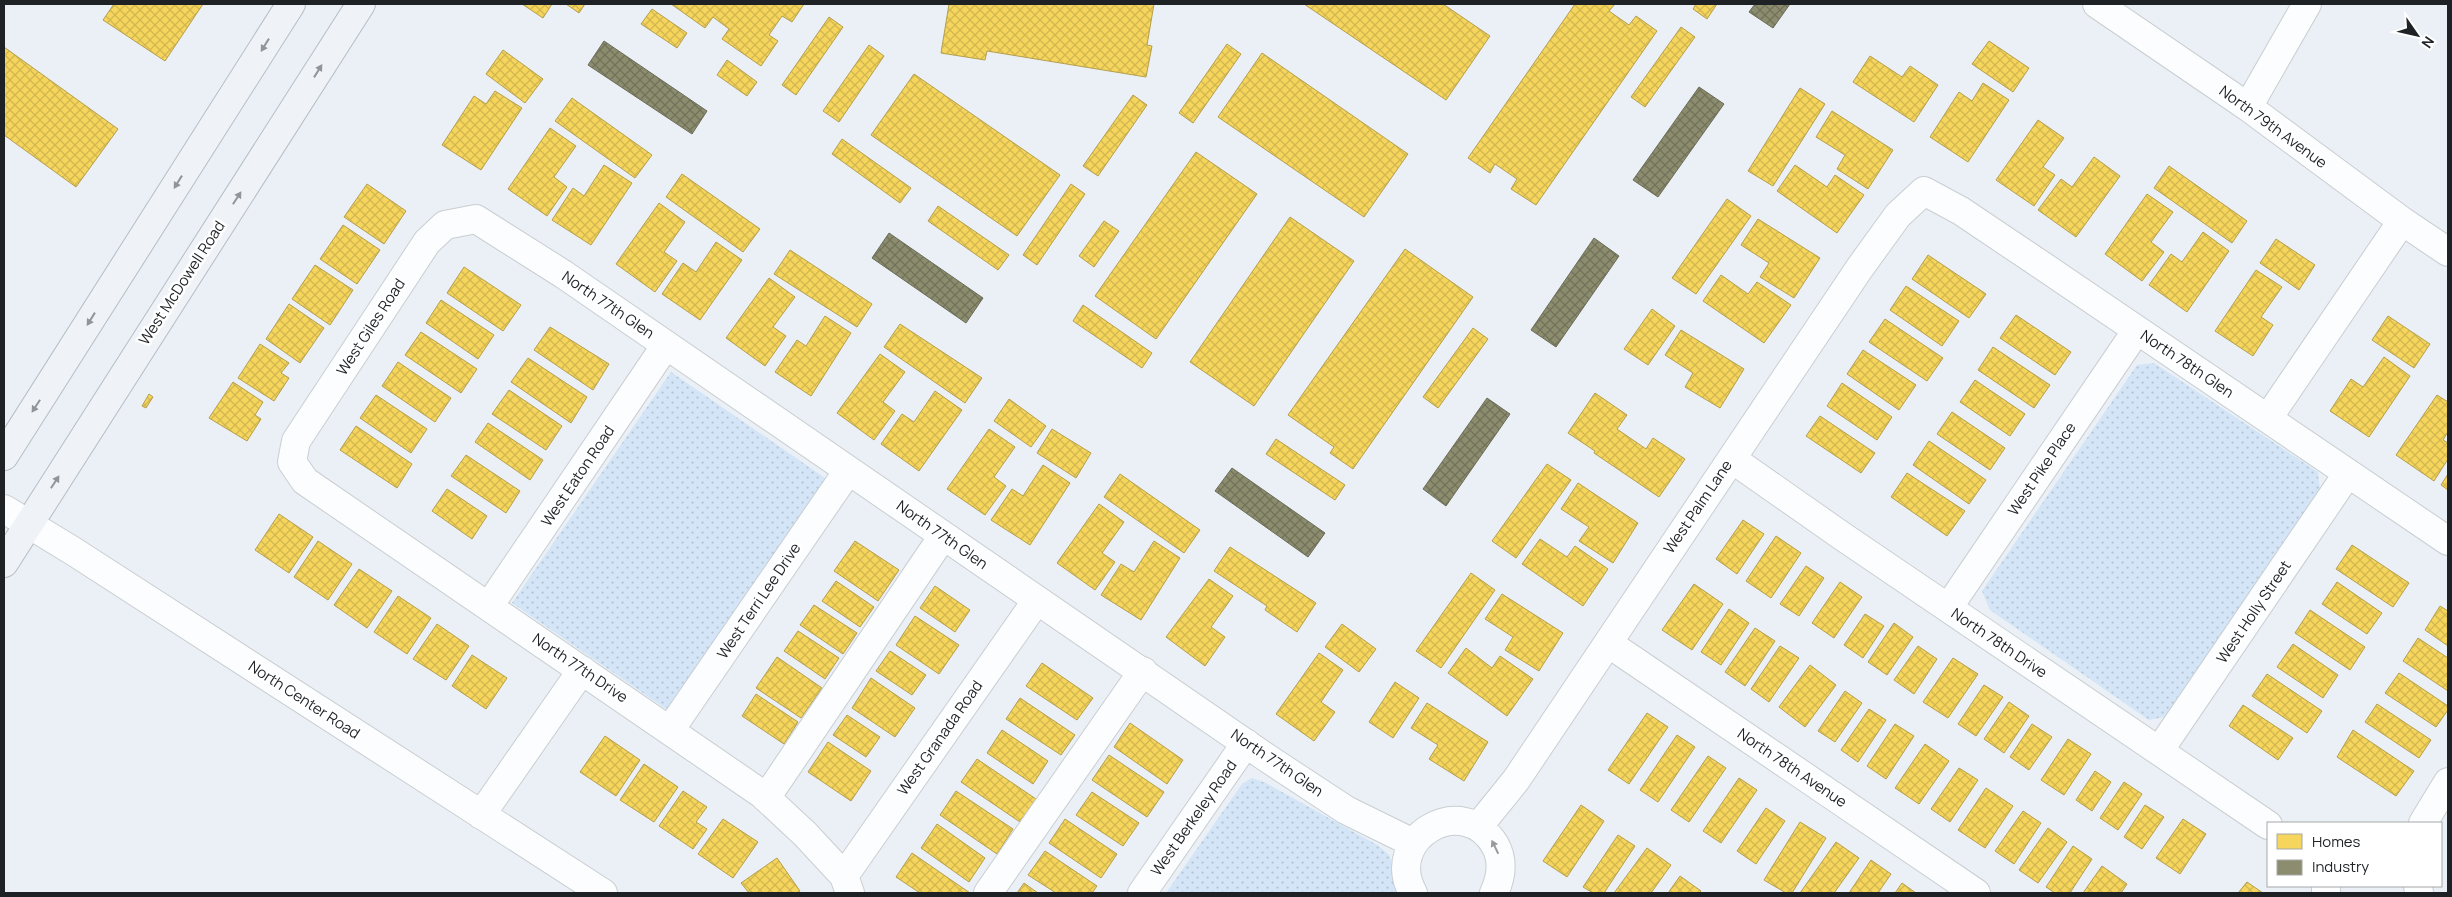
<svg xmlns="http://www.w3.org/2000/svg" width="2452" height="897" font-family="Manrope,sans-serif">
	<style>
		.park { fill: url(#park-dots) }
		.homes { fill: url(#homes-cross-hatch); stroke: #b59f4c }
		.industry { fill: url(#industry-cross-hatch); stroke: #6b6c58 }
		.lines { fill: none; stroke-linecap: round; stroke-linejoin: round }
		.minor-casing { stroke: #c9ced2; stroke-width: 30 }
		.major-casing { stroke: #b5bdc5; stroke-width: 30 }
		.minor { stroke: #fcfdfe; stroke-width: 28 }
		.major { stroke: #eff3f8; stroke-width: 28 }
		.oneway { fill: #919599 }
		.oneway2 { fill: #989a9c }
		.labels { text-anchor: middle; stroke-width: 5; stroke-linejoin: round; paint-order: stroke }
		.street-label { font-size: 15px; fill: #1e2225; stroke: #fff }
	</style>
	<defs>
		<pattern id="park-dots" width="8" height="8" patternUnits="userSpaceOnUse" patternTransform="scale(1.25)"><rect width="8" height="8" fill="#d3e5f6"/><path d="M2 2h.1M6 6h.1" fill="none" stroke="#b5c4d3" stroke-width="1.8" stroke-linecap="round"/></pattern>
		<pattern id="homes-cross-hatch" width="8" height="8" patternUnits="userSpaceOnUse" patternTransform="scale(1.25)"><rect width="8" height="8" fill="#f6d55c"/><path d="M0 0l8 8M0 8l8-8" fill="none" stroke="#d2b750"/></pattern>
		<pattern id="industry-cross-hatch" width="8" height="8" patternUnits="userSpaceOnUse" patternTransform="scale(1.25)"><rect width="8" height="8" fill="#8c8c6e"/><path d="M0 0l8 8M0 8l8-8" fill="none" stroke="#72725a"/></pattern>
	</defs>
	<rect width="100%" height="100%" fill="#eaf0f5"/>
	<path class="park" d="M2154,363L2318,472L2320,490L2164,717L2149,720L1990,610L1982,591L2137,365Z
		M671,372L828,480L669,711L512,603Z
		M1252,778L1266,783L1379,846L1390,856L1393,871L1402,893H1166L1242,784Z"/>
	<path class="homes" d="M114,4H203L165,61L103,20Z
		M522,4H552L543,18Z
		M566,4H585L579,13Z
		M671,4H804L792,22L782,16L769,35L778,41L761,66L722,39L729,29L713,17L705,28Z
		M949,4H1154L1147,45L1152,46L1146,77L987,51L985,60L941,53Z
		M1304,4H1443L1490,36L1446,100Z
		M1575,4H1615L1609,11L1629,25L1636,16L1657,31L1536,205L1511,189L1517,179L1495,164L1490,173L1468,158Z
		M1696,4H1717L1707,19L1693,9Z
		M652,9L687,33L677,48L641,24Z
		M829,17L843,27L796,95L782,85Z
		M1681,27L1695,37L1645,107L1631,97Z
		M1989,41L2029,68L2013,92L1972,64Z
		M1227,44L1241,54L1193,123L1179,113Z
		M869,45L884,56L839,122L823,111Z
		M4,47L118,129L76,187L4,135Z
		M503,50L543,79L525,103L486,74Z
		M1262,53L1408,154L1364,217L1218,117Z
		M1870,56L1902,77L1910,66L1938,85L1914,122L1853,82Z
		M727,60L757,82L747,96L717,75Z
		M914,74L1060,175L1017,236L871,135Z
		M1983,83L2009,100L1968,162L1930,137L1959,92L1972,101Z
		M1800,88L1825,104L1773,186L1748,171Z
		M495,91L522,108L481,170L442,145L474,96L486,104Z
		M1133,95L1147,105L1098,176L1083,166Z
		M572,98L652,155L635,178L555,121Z
		M1832,111L1893,150L1868,189L1837,169L1845,155L1816,137Z
		M2038,120L2064,138L2043,167L2055,175L2034,206L1996,180Z
		M550,128L576,146L554,177L567,187L547,216L508,189Z
		M842,139L911,188L900,203L832,154Z
		M1196,152L1257,194L1156,339L1095,296Z
		M2094,157L2120,176L2076,237L2038,210L2061,179L2072,187Z
		M604,165L632,183L591,245L552,220L573,188L584,196Z
		M1795,165L1827,187L1835,175L1864,195L1837,233L1777,191Z
		M2169,166L2247,221L2232,243L2154,188Z
		M682,174L760,229L743,252L666,197Z
		M367,184L406,211L384,244L344,217Z
		M1071,184L1085,194L1037,265L1023,255Z
		M2147,194L2173,212L2151,242L2164,252L2142,281L2105,254Z
		M1727,199L1751,216L1696,294L1672,278Z
		M659,203L685,222L664,252L677,261L655,292L616,264Z
		M938,206L1009,255L998,270L928,221Z
		M1290,217L1354,261L1254,406L1190,362Z
		M1758,219L1820,258L1794,298L1760,277L1769,263L1741,245Z
		M1104,221L1119,231L1094,267L1079,256Z
		M343,225L380,250L357,284L320,259Z
		M2203,232L2229,251L2187,312L2149,285L2171,254L2182,262Z
		M2276,239L2315,265L2299,290L2260,263Z
		M716,242L742,260L700,320L662,294L683,263L696,272Z
		M1405,249L1473,297L1353,469L1330,453L1334,447L1288,415Z
		M790,250L872,304L857,327L774,274Z
		M1928,255L1986,294L1969,318L1912,279Z
		M315,265L353,290L330,325L292,299Z
		M464,267L521,305L503,331L447,293Z
		M2256,270L2282,287L2261,317L2273,325L2253,356L2215,331Z
		M1721,275L1748,294L1757,282L1791,305L1764,343L1703,301Z
		M769,278L795,297L773,327L786,336L765,366L726,338Z
		M1906,286L1959,321L1942,346L1890,310Z
		M441,300L494,335L478,359L426,323Z
		M289,304L324,328L300,363L266,339Z
		M1083,305L1152,353L1142,368L1073,321Z
		M1652,309L1675,326L1648,365L1624,349Z
		M2016,315L2071,352L2055,375L2000,338Z
		M825,316L851,333L811,396L775,372L797,340L806,346Z
		M2388,316L2430,344L2414,368L2372,340Z
		M1885,319L1943,358L1927,381L1869,342Z
		M900,324L982,378L965,403L884,347Z
		M550,327L609,364L593,390L534,350Z
		M1473,328L1488,339L1438,408L1423,397Z
		M1681,330L1744,369L1720,408L1685,387L1693,373L1665,355Z
		M421,332L477,369L461,393L405,355Z
		M260,344L289,363L281,373L289,378L274,401L238,378Z
		M1993,347L2050,385L2034,408L1978,370Z
		M1863,350L1916,385L1899,410L1847,374Z
		M880,354L905,372L883,402L895,411L874,440L837,413Z
		M2384,357L2410,376L2369,437L2330,411L2351,379L2363,387Z
		M528,358L587,397L571,423L511,382Z
		M398,362L451,398L435,422L382,386Z
		M1975,380L2025,414L2010,436L1960,402Z
		M233,382L263,402L255,415L261,419L247,441L209,418Z
		M1842,383L1892,417L1877,440L1827,406Z
		M509,390L562,426L546,450L492,414Z
		M935,391L962,410L919,471L881,444L902,414L914,422Z
		M1595,393L1627,415L1617,429L1646,449L1653,438L1685,459L1659,497L1594,453L1595,451L1568,433Z
		M149,394L153,397L146,408L142,406Z
		M376,395L427,429L411,453L360,418Z
		M2437,395L2448,402V432L2443,440L2448,443V459L2434,481L2396,455Z
		M1009,399L1046,426L1031,447L994,421Z
		M1952,412L2005,448L1990,470L1937,434Z
		M1820,416L1875,453L1861,473L1806,436Z
		M488,423L543,460L530,480L475,442Z
		M356,426L412,464L397,488L340,450Z
		M989,429L1015,447L994,477L1006,486L985,515L947,489Z
		M1052,429L1091,453L1076,478L1037,453Z
		M1276,439L1345,485L1335,500L1266,454Z
		M1929,441L1986,480L1969,504L1913,465Z
		M466,455L520,491L506,513L451,476Z
		M1547,464L1571,480L1516,558L1492,541Z
		M1043,465L1070,483L1030,545L991,520L1012,489L1023,496Z
		M1907,473L1965,511L1947,536L1891,497Z
		M1120,474L1200,530L1184,553L1104,497Z
		M2448,474V490L2441,485Z
		M1578,483L1638,523L1613,563L1579,541L1589,527L1561,509Z
		M447,489L487,516L472,539L432,511Z
		M1099,504L1124,522L1102,553L1115,562L1095,590L1057,563Z
		M279,514L313,537L289,573L255,550Z
		M1743,520L1764,534L1737,574L1716,559Z
		M1776,536L1801,553L1771,598L1746,581Z
		M1540,539L1567,557L1575,546L1608,569L1583,606L1522,564Z
		M318,541L352,564L328,600L294,577Z
		M855,541L899,570L878,601L834,571Z
		M1154,541L1180,558L1141,620L1101,595L1121,564L1134,572Z
		M2352,545L2409,583L2393,607L2336,569Z
		M1230,547L1316,603L1297,632L1265,610L1267,606L1214,571Z
		M1806,566L1824,578L1799,616L1780,604Z
		M359,569L392,591L367,628L334,605Z
		M1471,573L1495,590L1441,668L1416,651Z
		M1209,579L1233,596L1211,627L1225,637L1205,666L1166,637Z
		M836,581L874,607L860,627L822,601Z
		M1840,582L1862,597L1834,638L1812,623Z
		M2337,582L2382,613L2367,634L2322,604Z
		M1694,584L1723,604L1692,650L1662,630Z
		M935,586L970,610L955,632L920,608Z
		M1502,594L1563,633L1539,671L1505,650L1513,637L1485,619Z
		M398,596L431,618L407,654L374,632Z
		M814,605L857,633L843,654L800,625Z
		M2440,606L2448,611V646L2425,630Z
		M1729,609L1749,623L1721,665L1701,652Z
		M2310,610L2365,647L2350,670L2295,633Z
		M1865,614L1884,626L1863,658L1844,645Z
		M915,616L959,645L939,674L896,645Z
		M1894,623L1913,637L1887,675L1868,662Z
		M437,624L469,646L446,680L413,659Z
		M1342,624L1376,649L1359,672L1325,647Z
		M1755,628L1775,641L1745,686L1725,672Z
		M798,631L839,658L825,679L784,651Z
		M2418,638L2448,658V691L2403,661Z
		M2293,644L2338,675L2323,698L2277,667Z
		M1780,646L1799,658L1769,702L1751,689Z
		M1918,646L1937,659L1914,694L1894,680Z
		M1466,648L1492,668L1500,656L1533,679L1507,716L1448,673Z
		M890,651L926,675L912,695L876,671Z
		M1319,653L1343,670L1321,702L1335,712L1314,741L1276,714Z
		M472,655L507,678L486,709L452,686Z
		M777,657L822,688L801,718L756,688Z
		M1953,658L1978,674L1948,718L1923,702Z
		M1042,663L1093,698L1077,720L1026,686Z
		M1810,665L1836,685L1805,727L1779,707Z
		M2399,673L2448,706V710L2436,727L2385,693Z
		M2267,674L2322,711L2307,733L2252,696Z
		M871,678L915,708L895,737L852,708Z
		M1395,682L1419,698L1393,738L1369,722Z
		M1984,685L2003,697L1976,736L1958,724Z
		M1845,691L1862,703L1835,742L1818,731Z
		M756,694L798,722L784,744L742,716Z
		M1020,698L1075,735L1061,755L1006,719Z
		M2009,702L2029,716L2004,753L1984,739Z
		M1427,703L1488,742L1464,781L1429,759L1438,745L1411,728Z
		M2377,704L2431,740L2419,758L2365,722Z
		M2243,705L2293,738L2278,760L2229,726Z
		M1869,709L1886,720L1858,762L1841,750Z
		M1647,713L1668,727L1629,784L1608,770Z
		M847,715L880,737L866,757L833,735Z
		M1130,723L1183,760L1167,784L1114,747Z
		M1895,724L1914,736L1886,779L1867,766Z
		M2032,724L2052,737L2029,770L2010,757Z
		M1002,730L1048,761L1033,784L987,753Z
		M2353,730L2414,771L2396,796L2337,757Z
		M1677,735L1695,747L1658,802L1640,790Z
		M605,736L640,760L616,796L580,772Z
		M2068,739L2091,754L2064,795L2041,780Z
		M828,742L871,771L851,801L808,772Z
		M1925,744L1949,761L1919,804L1895,788Z
		M1109,755L1164,792L1147,817L1092,780Z
		M1708,756L1726,768L1689,822L1671,810Z
		M977,759L1036,799L1020,822L961,782Z
		M644,764L678,787L654,822L620,800Z
		M1959,768L1978,780L1950,822L1931,809Z
		M2095,771L2111,782L2092,811L2076,800Z
		M1739,778L1757,790L1721,843L1703,831Z
		M2124,782L2142,794L2118,830L2100,818Z
		M1986,788L2013,806L1985,848L1958,830Z
		M683,791L707,807L696,822L707,829L693,849L659,826Z
		M956,791L1013,829L997,854L940,815Z
		M1092,792L1139,823L1123,846L1076,815Z
		M1581,805L1604,821L1567,877L1543,861Z
		M2145,805L2164,817L2142,849L2124,837Z
		M1766,808L1785,821L1756,864L1737,851Z
		M2023,811L2041,823L2014,864L1995,851Z
		M723,819L758,842L733,878L698,854Z
		M1065,819L1117,854L1101,878L1049,843Z
		M2183,819L2206,834L2180,874L2156,858Z
		M1800,822L1826,838L1792,893H1786L1764,880Z
		M937,824L985,858L969,882L921,848Z
		M2048,828L2067,842L2038,883L2019,870Z
		M1618,835L1635,846L1604,893H1593L1583,887Z
		M1836,842L1859,858L1834,893H1800Z
		M2073,846L2092,859L2070,893H2055L2046,887Z
		M1647,848L1671,865L1651,893H1614Z
		M1045,851L1097,886L1092,893H1056L1028,875Z
		M912,853L970,893H920L896,877Z
		M777,858L800,891L797,893H749L741,883Z
		M1871,860L1891,874L1878,893H1849Z
		M2102,866L2127,884L2121,893H2083Z
		M1680,876L1701,891L1699,893H1668Z
		M2247,882L2263,893H2238Z
		M1024,883L1038,893H1017Z
		M1902,883L1916,893H1895Z"/>
	<path class="industry" d="M1755,4H1790L1773,28L1749,12Z
		M604,41L707,111L692,134L588,65Z
		M1699,87L1724,104L1658,197L1633,180Z
		M889,233L983,298L966,323L872,258Z
		M1594,238L1619,256L1556,347L1531,330Z
		M1487,398L1510,414L1446,506L1423,489Z
		M1232,468L1325,533L1308,557L1215,491Z"/>
	<g class="lines">
		<defs>
			<path id="minor" d="M2097,4L2248,107L2402,221L2448,252
				M2248,107L2307,4
				M2268,418L2402,221
				M1732,459L1842,536L2268,825
				M4,509L73,551L603,893
				M489,606L666,345
				M1948,608L2137,330
				M1608,643L1976,893
				M670,730L848,471
				M2159,751L2348,473
				M766,798L943,536
				M481,815L582,670
				M2423,823L2448,782
				M1478,827L1516,780L1859,269L1898,215L1924,191L1961,211L2031,258L2448,541
				M844,876L1037,600
				M2418,886L2419,893
				M850,893L844,876L805,834L762,794L305,481L292,462L296,441L427,242L445,225L476,219L563,274L1267,758L1346,810L1413,843
				M988,893L1143,671
				M1142,893L1246,743
				M1413,893C1382,837 1464,791 1495,845C1504,861 1501,878 1494,893
				M2326,893V886"/>
			<path id="major" d="M4,456L291,4
				M4,563L361,4"/>
		</defs>
		<use href="#minor" class="minor-casing"/>
		<use href="#major" class="major-casing"/>
		<use href="#minor" class="minor"/>
		<use href="#major" class="major"/>
	</g>
	<defs><path id="oneway-solid" d="M-6-.8H1V-3.2L6.5 0L1 3.2V.8H-6Z" transform="scale(1.25)"/></defs>
	<g class="oneway">
		<use href="#oneway-solid" transform="translate(265 45) rotate(122)"/>
		<use href="#oneway-solid" transform="translate(318 71) rotate(-58)"/>
		<use href="#oneway-solid" transform="translate(178 182) rotate(122)"/>
		<use href="#oneway-solid" transform="translate(237 198) rotate(-57)"/>
		<use href="#oneway-solid" transform="translate(91 319) rotate(122)"/>
		<use href="#oneway-solid" transform="translate(36 406) rotate(123)"/>
		<use href="#oneway-solid" transform="translate(55 482) rotate(-57)"/>
	</g>
	<use class="oneway2" href="#oneway-solid" transform="translate(1495 847) rotate(-116)"/>
	<g class="labels">
		<g class="street-label">
			<text transform="translate(2273 127) rotate(36)" y="5">North 79th Avenue</text>
			<text transform="translate(182 283) rotate(-57)" y="5">West McDowell Road</text>
			<text transform="translate(608 305) rotate(34)" y="5">North 77th Glen</text>
			<text transform="translate(371 327) rotate(-57)" y="5">West Giles Road</text>
			<text transform="translate(2187 364) rotate(34)" y="5">North 78th Glen</text>
			<text transform="translate(2042 469) rotate(-56)" y="5">West Pike Place</text>
			<text transform="translate(578 476) rotate(-56)" y="5">West Eaton Road</text>
			<text transform="translate(1698 507) rotate(-56)" y="5">West Palm Lane</text>
			<text transform="translate(942 535) rotate(35)" y="5">North 77th Glen</text>
			<text transform="translate(759 601) rotate(-56)" y="5">West Terri Lee Drive</text>
			<text transform="translate(2254 612) rotate(-56)" y="5">West Holly Street</text>
			<text transform="translate(1999 643) rotate(34)" y="5">North 78th Drive</text>
			<text transform="translate(580 668) rotate(34)" y="5">North 77th Drive</text>
			<text transform="translate(304 700) rotate(33)" y="5">North Center Road</text>
			<text transform="translate(940 738) rotate(-55)" y="5">West Granada Road</text>
			<text transform="translate(1277 763) rotate(34)" y="5">North 77th Glen</text>
			<text transform="translate(1792 768) rotate(34)" y="5">North 78th Avenue</text>
			<text transform="translate(1194 818) rotate(-55)" y="5">West Berkeley Road</text>
		</g>
	</g>
	<rect width="2452" height="897" fill="none" stroke="#1e2225" stroke-width="10"/>
	<rect x="2267" y="822" width="175" height="65" fill="#ffffff" stroke="#a5a7a8"/>
	<rect x="2277" y="834" width="25" height="15" fill="#f6d55c" stroke="#a5a7a8"/>
	<text x="2312" y="847" font-size="15" fill="#1e2225">Homes</text>
	<rect x="2277" y="860" width="25" height="15" fill="#8c8c6e" stroke="#a5a7a8"/>
	<text x="2312" y="872" font-size="15" fill="#1e2225">Industry</text>
	<g transform="translate(2417 35) rotate(124)" stroke="#ffffff" stroke-width="4" paint-order="stroke">
	<path d="M0-4L9 19L0 12L-9 19Z" fill="#1e2225"/>
	<text y="-8" font-size="14" font-weight="bold" text-anchor="middle" fill="#1e2225">N</text>
	</g>
</svg>
